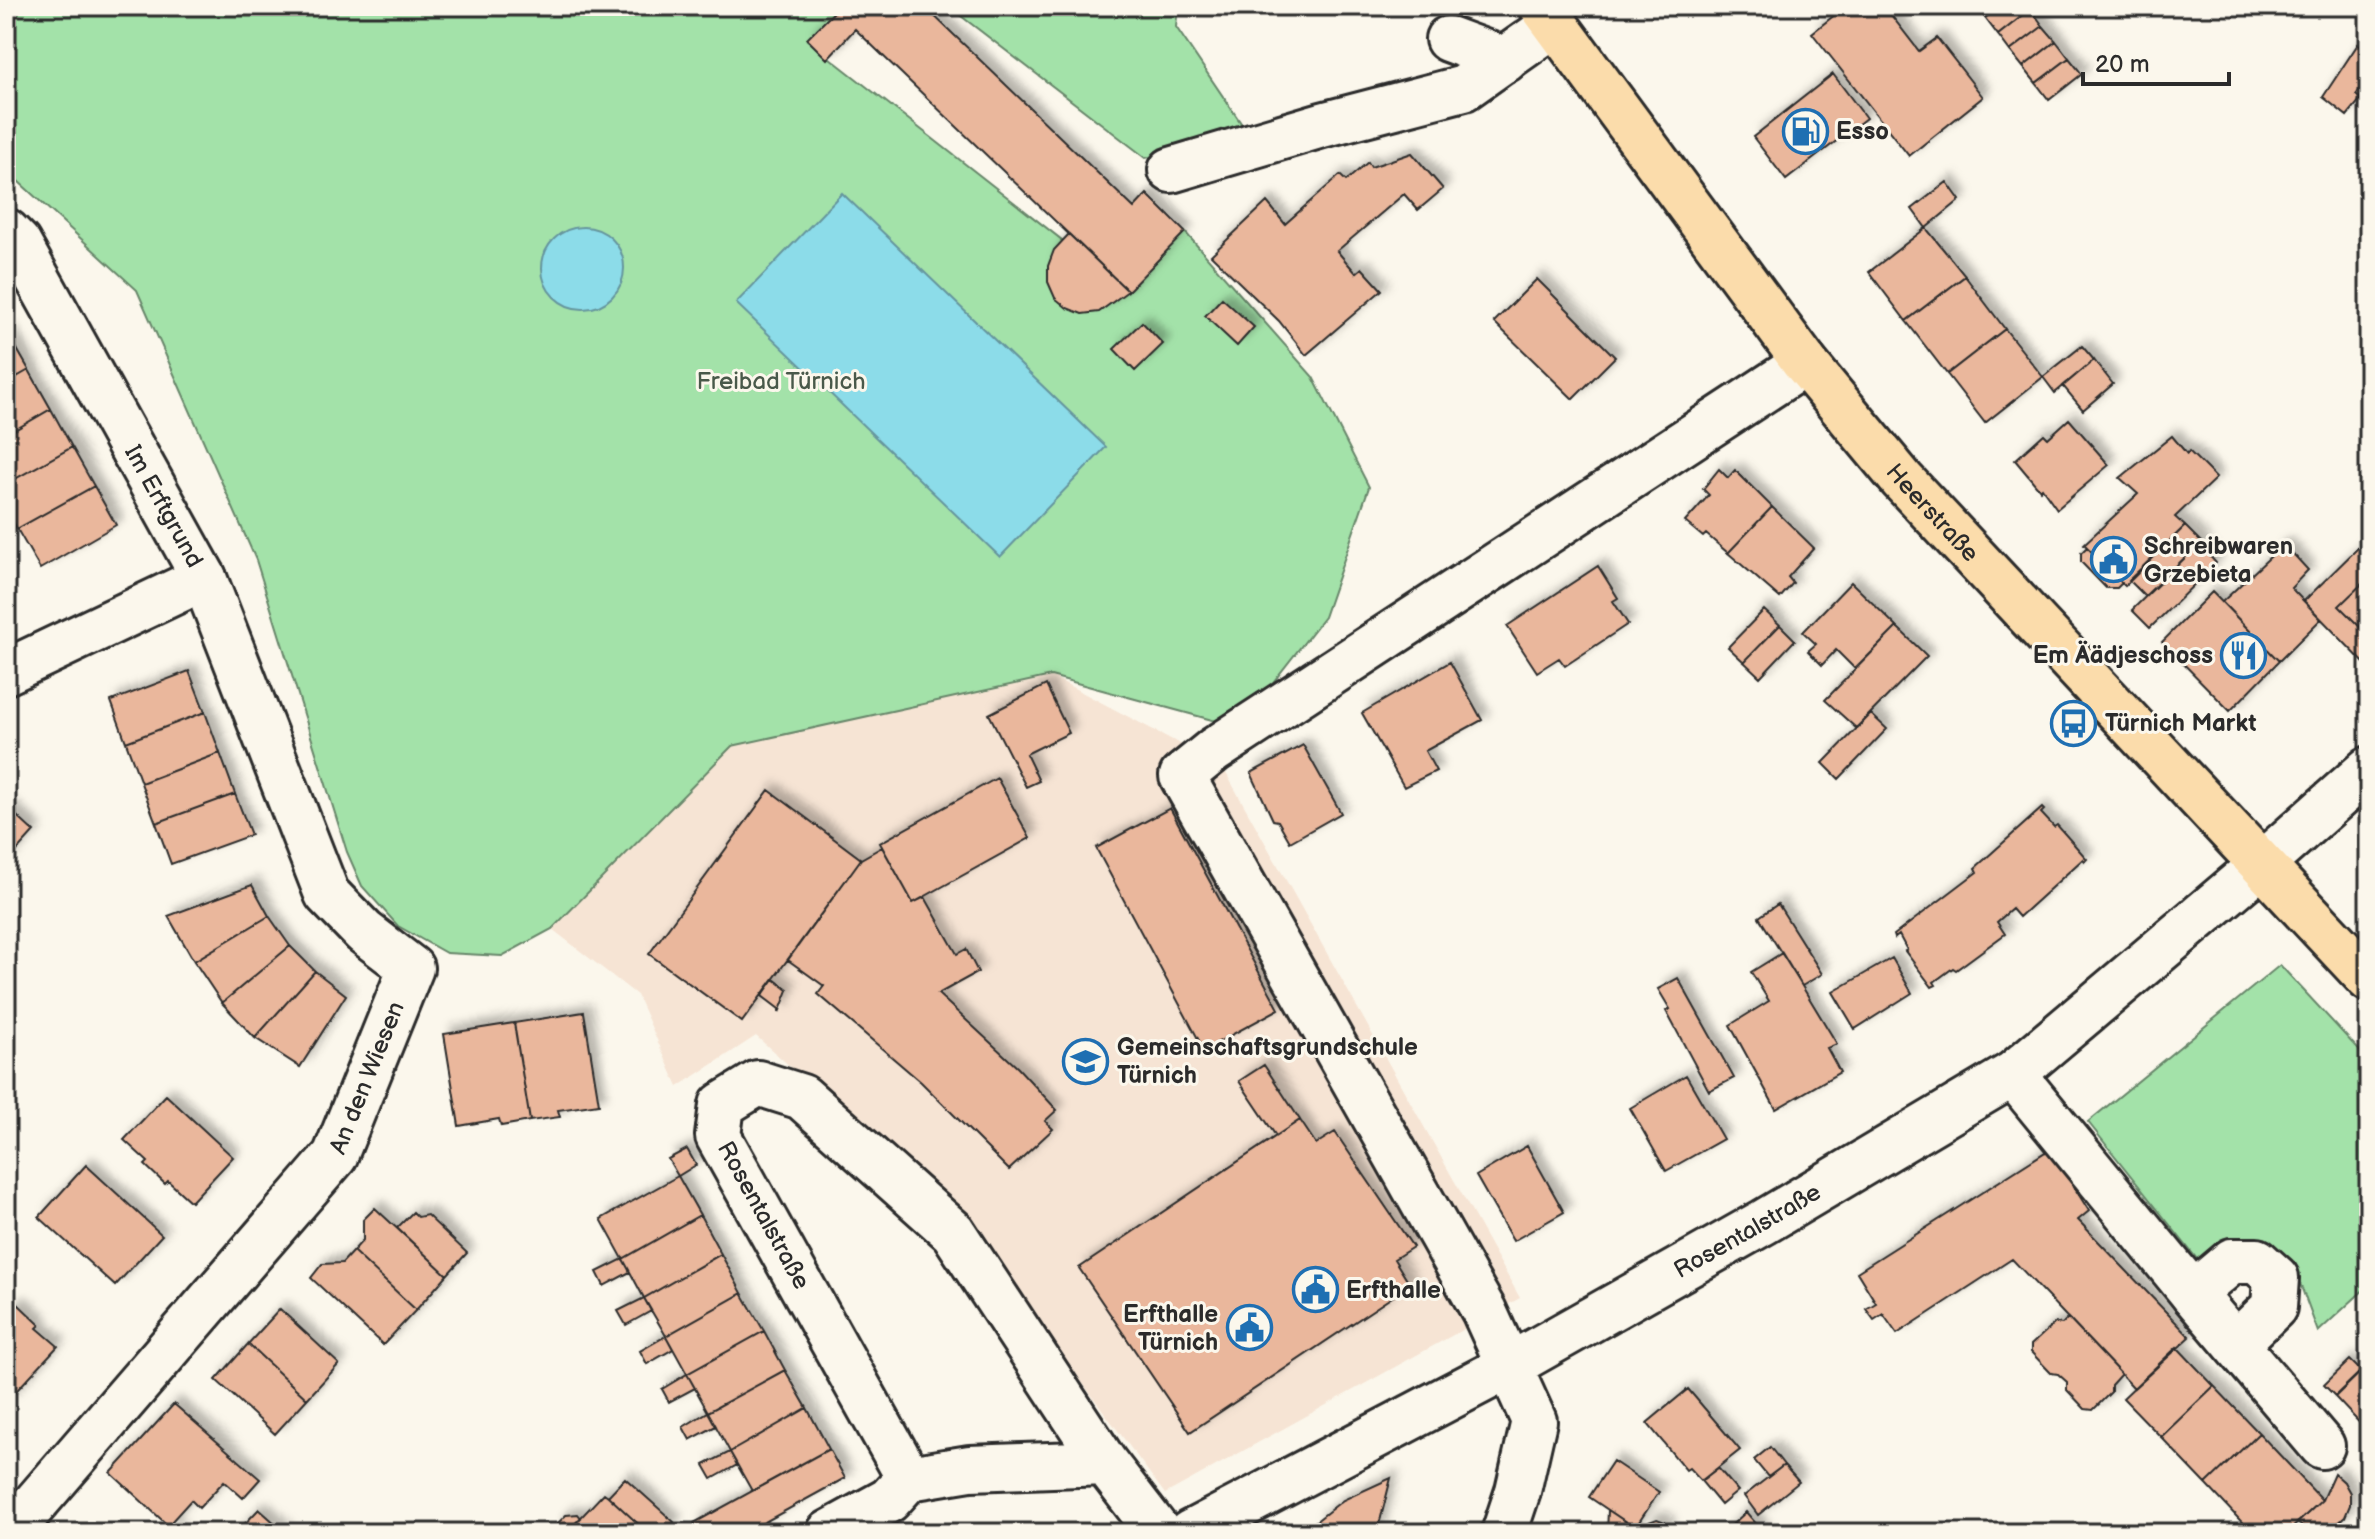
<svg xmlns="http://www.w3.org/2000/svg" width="2375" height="1539" font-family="'Balsamiq Sans',sans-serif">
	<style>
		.built { fill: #f6e4d4 }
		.green { fill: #a3e2a9; stroke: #67866a; stroke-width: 2 }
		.water { fill: #8cdce9; stroke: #65959d; stroke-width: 2 }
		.building { fill: #eab79c; stroke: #2b2b2b; stroke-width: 2; filter: url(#shadow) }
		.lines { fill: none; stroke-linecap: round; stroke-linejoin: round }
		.minor-casing { stroke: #2b2b2b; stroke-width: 50 }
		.major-casing { stroke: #2b2b2b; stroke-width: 50 }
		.minor { stroke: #fbf7ec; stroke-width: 44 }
		.major { stroke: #fbdcab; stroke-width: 44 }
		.labels { text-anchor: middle; stroke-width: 6; stroke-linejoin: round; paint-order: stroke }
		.poi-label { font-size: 24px; font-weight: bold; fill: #2b2b2b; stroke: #fbf7ec; text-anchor: start }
		.park-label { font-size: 24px; fill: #49594a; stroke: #fbf7ec }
		.street-label { font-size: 24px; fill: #2b2b2b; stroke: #fbf7ec }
	</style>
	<defs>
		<filter id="shadow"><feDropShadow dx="7" dy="-7" stdDeviation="4" flood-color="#0004"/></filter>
	</defs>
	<rect width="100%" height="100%" fill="#fbf7ec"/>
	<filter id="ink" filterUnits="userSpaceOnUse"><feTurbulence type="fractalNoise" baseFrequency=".0125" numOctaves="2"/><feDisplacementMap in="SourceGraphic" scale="16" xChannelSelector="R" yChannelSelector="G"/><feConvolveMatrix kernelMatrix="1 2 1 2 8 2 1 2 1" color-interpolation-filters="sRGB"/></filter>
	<g filter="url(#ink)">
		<path class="built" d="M1051,676L1222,766L1520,1298L1165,1494L959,1217L756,1036L678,1087L637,995L552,929L732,746Z"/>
		<path class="green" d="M6,6H840L807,40L1127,291L1185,232L1313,377L1369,487L1324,617L1238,727L1051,676L732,746L552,929L502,956L446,953L398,926L362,886L347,852L256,560L137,290L6,170Z
			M948,6H1178L1176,27L1247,132L1146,158Z
			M2280,965L2369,1061V1285L2318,1332L2295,1270L2253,1243L2197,1259L2088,1122Z"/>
		<path class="water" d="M842,193L1106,447L1000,557L736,303Z
			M542 268a41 41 0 1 1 82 0a41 41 0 1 1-82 0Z"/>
		<path class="building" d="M840,6H924L1134,208L1147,194L1185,232L1128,291L855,29L827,59L807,39Z
			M1846,6H1884L1919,51L1937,38L1983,97L1909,156L1812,33Z
			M2001,6H2028L2031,9L1998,35L1985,18Z
			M2031,9L2043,26L2010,51L1998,35Z
			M2043,26L2056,41L2023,67L2010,51Z
			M2056,41L2069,58L2036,83L2023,67Z
			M2358,44L2369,52V78L2356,95L2361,99L2347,116L2323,97Z
			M2069,58L2082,74L2049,100L2036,83Z
			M1833,74L1866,118L1786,180L1753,137Z
			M2369,78V105L2356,95Z
			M1412,153L1443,189L1418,210L1404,194L1337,251L1356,273L1362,268L1382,290L1306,355L1279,321L1211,255L1267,202L1285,224L1340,175L1346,181L1368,162L1371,167Z
			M1947,182L1960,200L1926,228L1912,209Z
			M1926,228L1965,276L1906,321L1869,272Z
			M1069,234L1128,291L1099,312L1082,314L1067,308L1055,298L1048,282V266L1054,250Z
			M1965,276L2005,329L1947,374L1906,321Z
			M1537,279L1615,357L1573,399L1494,322Z
			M1222,298L1254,327L1237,346L1205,316Z
			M1142,322L1163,344L1135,371L1114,349Z
			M2005,329L2043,377L1985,423L1947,374Z
			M6,330L29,370L6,383Z
			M2082,346L2094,360L2055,393L2043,377Z
			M2094,360L2113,384L2083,410L2063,386Z
			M29,370L51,409L6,435V383Z
			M51,409L72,447L6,484V435Z
			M2069,419L2109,465L2057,509L2042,488L2040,490L2015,460L2044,434L2048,438Z
			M2172,436L2187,454L2189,451L2216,478L2175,517L2185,526L2125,586L2084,544L2138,494L2120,478Z
			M72,447L94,486L17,529L6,508V484Z
			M1719,469L1728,478L1735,470L1772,507L1728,553L1706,534L1703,537L1685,522L1709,495L1703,489Z
			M94,486L116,525L40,569L17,529Z
			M1772,507L1814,548L1788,577L1793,583L1780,598L1728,553Z
			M2185,526L2201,542L2145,596L2129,580Z
			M2369,537V577L2339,606L2369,636L2368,667L2304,601Z
			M2199,544L2216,563L2150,628L2132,610Z
			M2284,544L2308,570L2291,588L2321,619L2279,661L2222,602Z
			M2087,547L2122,583L2117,588H2106L2081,562V553Z
			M1598,566L1618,598L1613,601L1628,624L1565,666L1559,658L1537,672L1507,626Z
			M2369,577V636L2339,606Z
			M1851,582L1897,627L1855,669L1836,650L1822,665L1808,651L1816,644L1803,632Z
			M2212,592L2279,661L2230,711L2162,642Z
			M1764,610L1780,625L1744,662L1728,647Z
			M1780,625L1795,640L1760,677L1744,662Z
			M1897,627L1927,656L1856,728L1825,700Z
			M1450,662L1482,720L1425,751L1436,771L1404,787L1362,713Z
			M189,671L205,712L126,742L111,701Z
			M1046,685L1069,733L1026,754L1039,781L1026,787L989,714Z
			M205,712L220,753L141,783L126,742Z
			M1871,714L1887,729L1839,779L1823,763Z
			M1303,745L1341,813L1290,842L1278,821L1273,820L1251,773Z
			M220,753L235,794L156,823L141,783Z
			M997,778L1030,838L913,903L880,843Z
			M769,790L861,859L742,1022L649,954Z
			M235,794L251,835L171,864L156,823Z
			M6,806L34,832L6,863Z
			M1170,808L1279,1009L1204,1050L1096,848Z
			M2042,808L2044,810L2041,813L2054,827L2057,825L2087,859L2085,861L2083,859L2019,917L2012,909L1997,922L2005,934L1956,970L1953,968L1934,982L1936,985L1932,987L1905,951L1907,950L1899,935L1895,938L1894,935L1977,872L1975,868Z
			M882,847L913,903L925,897L957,954L966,949L978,972L938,994L1018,1068L1057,1110L1045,1121L1053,1129L1009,1170L921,1082L818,994L824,986L788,960L861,859Z
			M252,885L269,916L194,961L168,916Z
			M1778,904L1822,974L1802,986L1759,917Z
			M269,916L290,946L222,1003L194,961Z
			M290,946L315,971L255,1038L222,1003Z
			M1782,953L1837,1044L1827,1048L1840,1072L1776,1109L1730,1025L1769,1001L1751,972Z
			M1892,958L1912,993L1855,1029L1833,992Z
			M315,971L346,995L300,1067L255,1038Z
			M1678,978L1734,1078L1709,1091L1666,1011L1670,1009L1658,989Z
			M774,979L788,990L779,1013V1009L762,996Z
			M584,1012L599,1104L558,1110L560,1117L530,1121L514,1023Z
			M514,1023L530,1121L501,1126L499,1119L459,1126L444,1034Z
			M1264,1065L1300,1120L1276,1136L1239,1081Z
			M1686,1075L1723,1139L1666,1171L1630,1108Z
			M166,1095L233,1157L191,1202L168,1181L165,1184L145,1165L148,1162L124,1140Z
			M1300,1120L1316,1144L1335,1132L1413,1247L1394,1259L1410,1285L1190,1432L1079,1268Z
			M1527,1146L1564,1212L1513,1241L1476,1176Z
			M687,1149L696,1165L678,1176L668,1159Z
			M2050,1149L2089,1211L2078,1220L2190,1337L2134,1388L2012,1259L1897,1334L1883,1314L1874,1320L1866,1309L1876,1303L1857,1272Z
			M86,1165L162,1235L115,1286L39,1217Z
			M678,1176L700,1215L623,1259L601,1219Z
			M375,1208L447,1275L416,1310L353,1251L363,1240V1220Z
			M413,1212L418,1217L427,1215L467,1253L447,1275L397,1228Z
			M700,1215L721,1254L644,1298L623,1259Z
			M353,1251L416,1310L383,1345L311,1278L322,1264L342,1263Z
			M721,1254L742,1293L666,1336L644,1298Z
			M623,1259L630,1272L604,1286L597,1272Z
			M742,1293L764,1331L687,1374L666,1336Z
			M644,1298L651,1311L626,1325L618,1311Z
			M18,1304L40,1325L37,1328L58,1346L6,1402V1317Z
			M280,1309L339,1364L307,1399L248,1344Z
			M2068,1318L2121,1374L2111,1385V1392L2093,1410L2085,1409L2067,1390V1382L2058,1374L2051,1373L2031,1352V1345L2055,1323L2062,1324Z
			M764,1331L785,1370L708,1412L687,1374Z
			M666,1336L673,1349L647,1364L640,1351Z
			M248,1344L307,1399L275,1434L216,1380Z
			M2177,1347L2214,1386L2161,1437L2123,1398Z
			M2350,1360L2361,1371L2335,1396L2324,1385Z
			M2369,1364V1433L2335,1397Z
			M785,1370L807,1408L730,1452L708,1412Z
			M687,1374L695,1388L669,1402L662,1389Z
			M2214,1386L2259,1433L2206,1484L2161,1437Z
			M1688,1389L1740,1450L1701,1481L1689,1468L1686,1470L1647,1423Z
			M174,1404L260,1479L243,1498L224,1481L199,1508L191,1500L171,1522L179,1531L176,1533L111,1473Z
			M807,1408L829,1449L752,1491L730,1452Z
			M708,1412L716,1426L690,1440L683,1427Z
			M2259,1433L2322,1500L2287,1533H2252L2206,1484Z
			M1770,1447L1784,1465L1768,1477L1754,1460Z
			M829,1449L845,1478L745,1533H699L694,1523Z
			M730,1452L737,1465L712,1479L704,1465Z
			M1613,1461L1659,1492L1635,1528L1589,1497Z
			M1784,1465L1799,1482L1758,1515L1744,1496Z
			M1718,1468L1738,1491L1721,1505L1701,1481Z
			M2334,1473L2344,1482L2350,1493V1505L2345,1517L2336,1525L2323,1528L2312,1526L2310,1531L2297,1523L2322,1500Z
			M625,1478L674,1522L664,1533H648L608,1496Z
			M1391,1478L1377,1533H1363L1315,1522L1343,1500Z
			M604,1493L608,1496L648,1533H566Z
			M259,1509L286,1533H236Z
			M1608,1510L1635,1528L1631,1533L1607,1532Z
			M1746,1512L1764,1533H1723Z
			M578,1514L581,1518L566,1533H558L557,1524L566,1515Z
			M1657,1519L1665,1522L1668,1533H1646L1649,1522Z
			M1324,1525L1363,1533H1322Z"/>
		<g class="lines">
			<defs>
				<g id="minor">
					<path d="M1448,39L1505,60"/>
					<path d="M1171,170L1322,125L1464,88L1556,23"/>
					<path id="s1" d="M6,231L18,243L204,578L6,672"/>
					<path d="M2013,1074L2193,1294L2232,1261H2257L2276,1278L2274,1307L2236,1344"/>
					<path d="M2193,1294L2322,1446"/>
					<path d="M1105,1463L970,1468L909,1478L718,1136L722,1105L758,1083L802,1097L953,1232L1105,1463L1159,1533"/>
					<path id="s2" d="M19,1522L335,1156L411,968L364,932L327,894L204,578"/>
					<path d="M829,1533L889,1500L909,1478"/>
					<path id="s3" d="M1190,1533L1509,1366L1764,1222L2013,1074L2262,864L2369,769"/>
					<path d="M1504,1533L1518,1491L1534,1421L1484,1311L1182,776L1214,750L1805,363"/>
				</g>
				<g id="major">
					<path id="s4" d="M1542,6L1805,363L1902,480L2369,979"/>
				</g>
			</defs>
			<use href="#minor" class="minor-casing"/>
			<use href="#major" class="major-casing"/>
			<use href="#minor" class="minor"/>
			<use href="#major" class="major"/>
		</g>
	</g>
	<defs>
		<symbol id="fuel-ring" viewBox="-11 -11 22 22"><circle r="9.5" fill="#fbf7ec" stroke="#1f6fb2" stroke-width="1.5"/><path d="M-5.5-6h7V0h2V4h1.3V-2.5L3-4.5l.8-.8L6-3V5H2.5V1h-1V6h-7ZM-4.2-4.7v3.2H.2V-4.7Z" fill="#1f6fb2"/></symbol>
		<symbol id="civic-ring" viewBox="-11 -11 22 22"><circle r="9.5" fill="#fbf7ec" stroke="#1f6fb2" stroke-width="1.5"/><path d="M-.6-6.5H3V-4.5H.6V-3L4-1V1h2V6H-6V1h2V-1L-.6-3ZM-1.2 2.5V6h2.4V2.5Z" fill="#1f6fb2"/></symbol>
		<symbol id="restaurant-ring" viewBox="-11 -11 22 22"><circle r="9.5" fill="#fbf7ec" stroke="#1f6fb2" stroke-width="1.5"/><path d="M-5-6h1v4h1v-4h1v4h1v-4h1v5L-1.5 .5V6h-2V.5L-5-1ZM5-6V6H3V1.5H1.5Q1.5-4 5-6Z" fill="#1f6fb2"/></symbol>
		<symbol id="bus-ring" viewBox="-11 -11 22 22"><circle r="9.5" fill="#fbf7ec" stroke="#1f6fb2" stroke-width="1.5"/><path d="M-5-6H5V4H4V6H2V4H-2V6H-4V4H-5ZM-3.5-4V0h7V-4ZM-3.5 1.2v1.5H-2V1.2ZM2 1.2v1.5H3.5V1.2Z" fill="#1f6fb2"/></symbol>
		<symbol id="school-ring" viewBox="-11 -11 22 22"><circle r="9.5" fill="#fbf7ec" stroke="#1f6fb2" stroke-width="1.5"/><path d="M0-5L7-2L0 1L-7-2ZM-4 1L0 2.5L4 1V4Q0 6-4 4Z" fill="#1f6fb2"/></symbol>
	</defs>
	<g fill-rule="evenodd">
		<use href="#fuel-ring" x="1780" y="106" width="51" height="51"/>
		<use href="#civic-ring" x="2088" y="534" width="51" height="51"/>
		<use href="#restaurant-ring" x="2218" y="630" width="51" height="51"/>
		<use href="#bus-ring" x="2048" y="698" width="51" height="51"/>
		<use href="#school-ring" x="1060" y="1036" width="51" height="51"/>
		<use href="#civic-ring" x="1290" y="1264" width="51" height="51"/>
		<use href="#civic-ring" x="1224" y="1302" width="51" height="51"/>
	</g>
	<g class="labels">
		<g class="poi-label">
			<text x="1836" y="139">Esso</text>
			<text x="2144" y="554">Schreibwaren<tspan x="2144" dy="28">Grzebieta</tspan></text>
			<text x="2213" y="663" text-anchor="end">Em Äädjeschoss</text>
			<text x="2105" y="731">Türnich Markt</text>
			<text x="1117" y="1055">Gemeinschaftsgrundschule<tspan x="1117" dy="28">Türnich</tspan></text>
			<text x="1346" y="1298">Erfthalle</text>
			<text x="1218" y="1322" text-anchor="end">Erfthalle<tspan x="1218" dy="28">Türnich</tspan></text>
		</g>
		<g class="park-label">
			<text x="781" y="389">Freibad Türnich</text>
		</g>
		<g class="street-label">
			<text dy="8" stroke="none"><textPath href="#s1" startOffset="318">Im Erftgrund</textPath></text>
			<text dy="8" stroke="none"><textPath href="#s4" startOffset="640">Heerstraße</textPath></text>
			<text dy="8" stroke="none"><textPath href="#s2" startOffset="568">An den Wiesen</textPath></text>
			<text transform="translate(764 1215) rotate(61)" y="8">Rosentalstraße</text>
			<text dy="8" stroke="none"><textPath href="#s3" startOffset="634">Rosentalstraße</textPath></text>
		</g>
	</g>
	<rect width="2375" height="1539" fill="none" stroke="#fbf7ec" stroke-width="32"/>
	<rect x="16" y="16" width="2343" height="1507" fill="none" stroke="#2b2b2b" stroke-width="3" filter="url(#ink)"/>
	<path d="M2083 72v12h146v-12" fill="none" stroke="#2b2b2b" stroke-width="4"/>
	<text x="2095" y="72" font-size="24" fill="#2b2b2b" stroke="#fbf7ec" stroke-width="6" paint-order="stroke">20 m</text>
</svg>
